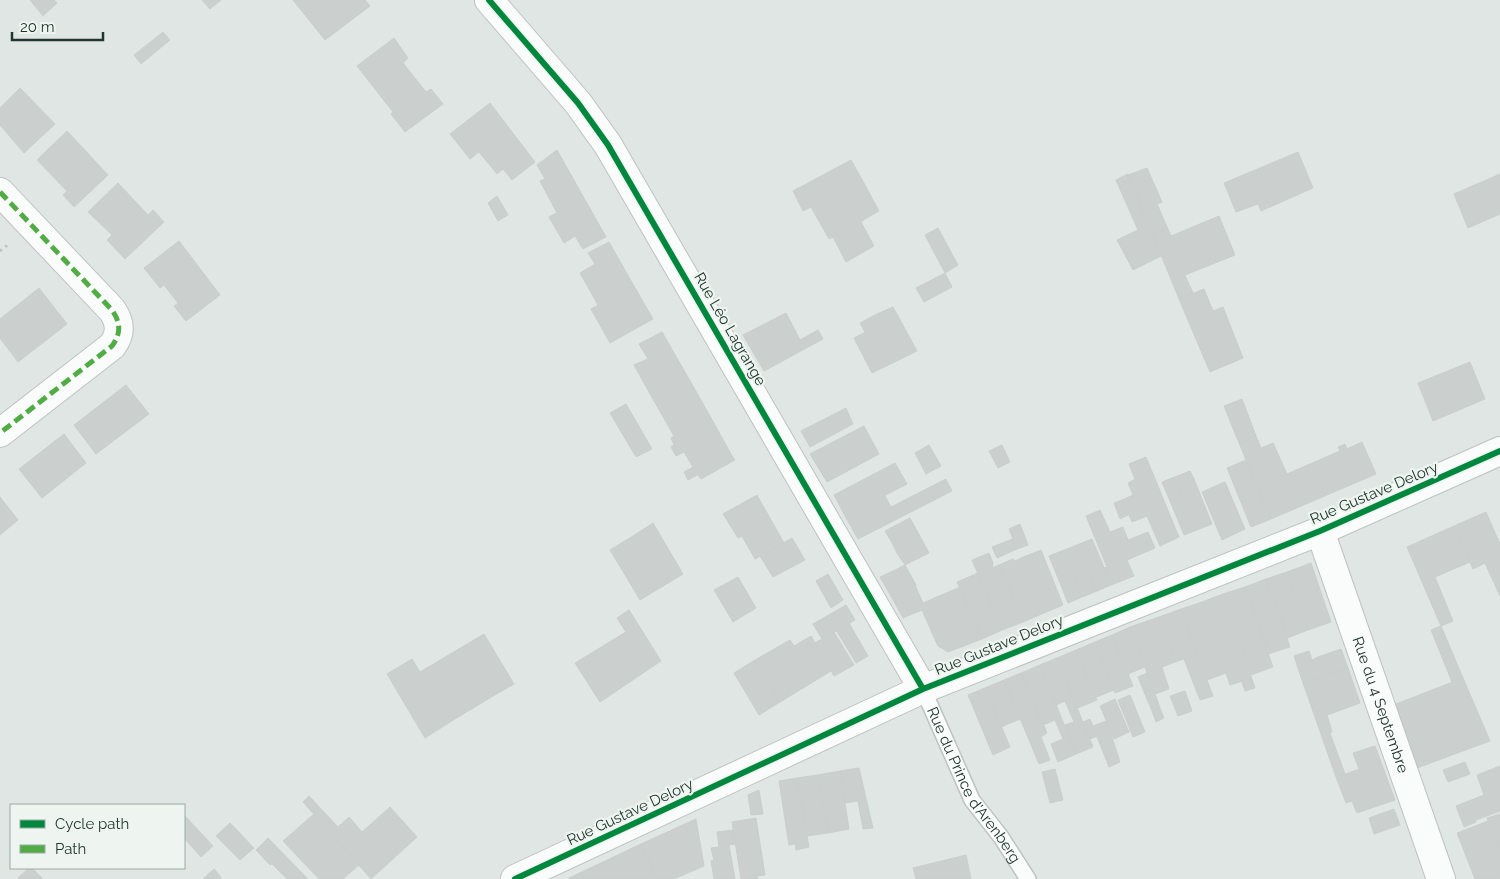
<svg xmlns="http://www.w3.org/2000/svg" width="1500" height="879" font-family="Raleway,sans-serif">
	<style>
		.building { fill: #cbcfcd; stroke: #c9cfcc }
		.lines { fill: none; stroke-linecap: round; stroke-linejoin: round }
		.lane-casing { stroke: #bdc3c0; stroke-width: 18 }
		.street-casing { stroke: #bdc3c0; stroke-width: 30 }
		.secondary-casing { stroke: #bcc3c0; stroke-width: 30 }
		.path { stroke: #bfc6c3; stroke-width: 3; stroke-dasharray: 2.5 4; stroke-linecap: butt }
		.lane { stroke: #fafbfb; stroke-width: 15 }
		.street { stroke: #fafbfb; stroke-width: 28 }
		.secondary { stroke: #fafbfb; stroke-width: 28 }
		.quiet { stroke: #52ac45; stroke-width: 5; stroke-dasharray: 10 5; stroke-linecap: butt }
		.cycleway-casing { stroke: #eef5f1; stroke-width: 9 }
		.cycleway { stroke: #00873e; stroke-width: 6 }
		.labels { text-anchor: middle; stroke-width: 4.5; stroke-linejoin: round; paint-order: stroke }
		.street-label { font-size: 15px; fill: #213630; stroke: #eef5f1 }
	</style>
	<rect width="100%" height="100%" fill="#e0e6e3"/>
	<path class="building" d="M30,0H54L57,3L43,16Z
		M202,0H221L210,9Z
		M293,0H365L370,6L325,40Z
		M163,32L170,40L141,64L134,55Z
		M394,38L408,58L403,63L426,92L431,89L443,104L405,132L391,114L393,112L357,66Z
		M20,88L55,124L24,153L0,125V108Z
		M490,103L509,128L470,159L450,134Z
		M509,128L535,162L512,180L503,169L497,174L479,152Z
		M67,131L108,175L74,207L63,195L67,191L37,160Z
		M557,150L584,198L557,213L540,181L545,179L537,165Z
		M1298,152L1313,188L1261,211L1258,204L1236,212L1224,183Z
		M851,160L865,185L851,192L838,167Z
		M838,167L865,219L861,222L874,246L846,262L833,237L829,239L811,207L803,211L793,191Z
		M1147,168L1162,202L1157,204L1171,236L1219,216L1235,255L1185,275L1181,267L1168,272L1128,175Z
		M1128,174L1161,256L1133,270L1117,240L1138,230L1116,180Z
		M1500,174V214L1468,228L1454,194Z
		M118,183L148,215L153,210L164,222L125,259L107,240L112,235L88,212Z
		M865,185L879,211L865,219L851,192Z
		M497,196L508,215L498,221L488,203Z
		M584,198L606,237L583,249L575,236L564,243L549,217Z
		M938,228L958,265L945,273L925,235Z
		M179,241L220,295L186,321L174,306L178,303L164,285L160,288L144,268Z
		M609,242L634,286L598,305L580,273L595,264L588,253Z
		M1181,267L1193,293L1179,299L1168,272Z
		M945,273L952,287L924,302L916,288Z
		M634,286L653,319L610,343L591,309Z
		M39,288L67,324L18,362L0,338V319Z
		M1204,289L1213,311L1223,307L1243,358L1210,372L1179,299Z
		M893,307L898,316L882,323L877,314Z
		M786,313L800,340L818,330L823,339L764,371L743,335Z
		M877,314L882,323L865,332L860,323Z
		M898,316L917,351L872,373L854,338Z
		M662,332L685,372L649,392L634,365L648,359L639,344Z
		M1470,362L1485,399L1433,421L1418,383Z
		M685,372L710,416L674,436L649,392Z
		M126,385L149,414L96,454L74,425Z
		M1242,399L1256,436L1239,443L1224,406Z
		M626,404L652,449L636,457L610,413Z
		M846,408L853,424L810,447L801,431Z
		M710,416L732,456L688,480L684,472L693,467L684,452L676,456L671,447L674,445L671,438Z
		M864,426L879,454L827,482L810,454Z
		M64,434L86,463L42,498L19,469Z
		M1256,436L1261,448L1273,443L1287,474L1340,451L1338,447L1345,444L1347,449L1362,442L1376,474L1271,519L1239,443Z
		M929,445L941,466L926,474L915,453Z
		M1002,445L1010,462L998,468L989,451Z
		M732,456L735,460L701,479L698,475Z
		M1146,457L1179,537L1160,546L1147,516L1132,522L1122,500L1133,495L1128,483L1135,479L1129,464Z
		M1246,460L1271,519L1251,527L1227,468Z
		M895,463L907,484L845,516L834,495Z
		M1190,471L1194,479L1177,486L1182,496L1170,501L1162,482Z
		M946,479L952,491L858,539L845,516L885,496L891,507Z
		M1194,479L1212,524L1184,535L1170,501L1182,496L1177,486Z
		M1225,482L1245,529L1222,540L1202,492Z
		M757,495L784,543L755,559L742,536L738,538L723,514Z
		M0,497L18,520L0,535Z
		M1122,500L1128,515L1120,519L1114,503Z
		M1100,510L1110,532L1123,527L1128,540L1148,532L1155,548L1127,560L1134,576L1111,585L1104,568L1107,567L1086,516Z
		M1486,512L1500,544V596L1485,563L1473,569L1454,526Z
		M910,518L916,529L891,541L885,531Z
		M653,523L683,574L640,600L621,568L643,554L633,536Z
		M1020,524L1028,545L1017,549L1009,529Z
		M1454,526L1470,562L1435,577L1453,621L1441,626L1407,547Z
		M916,529L922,540L897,553L891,541Z
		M633,536L643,554L621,568L610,550Z
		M792,538L805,560L773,577L760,556Z
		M1013,539L1017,549L997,558L992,547Z
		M1092,539L1101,560L1086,566L1077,545Z
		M922,540L929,553L905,565L897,553Z
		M1077,545L1086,566L1058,578L1049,556Z
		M1041,550L1063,605L1044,613L1021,558Z
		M989,553L993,563L992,568L999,565L1023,622L1002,630L972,560Z
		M1021,558L1044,613L1023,622L999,565L1013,559L1015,561Z
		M1101,560L1111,585L1097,591L1086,566Z
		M1311,563L1331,622L1308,630L1287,572Z
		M905,565L916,585L904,591L893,571Z
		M1086,566L1097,591L1082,597L1072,572Z
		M893,571L904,591L892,598L880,577Z
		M1072,572L1082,597L1068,603L1058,578Z
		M1287,572L1308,630L1287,638L1266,579Z
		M978,573L1002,630L982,639L957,582Z
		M828,574L843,600L831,608L816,581Z
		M738,577L756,608L733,622L714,590Z
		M1266,579L1290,647L1268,654L1245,587Z
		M915,585L923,603L960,587L982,639L948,652L938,646L922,610L903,618L892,598Z
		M1245,587L1273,667L1251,675L1223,594Z
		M1223,594L1255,688L1245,691L1235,663L1224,667L1202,602Z
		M1202,602L1226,673L1207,680L1181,609Z
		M846,605L855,620L822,639L813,624Z
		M1181,609L1213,696L1200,700L1184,659L1175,662L1159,617Z
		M629,610L661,661L600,702L575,663L626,632L617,618Z
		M1159,617L1175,662L1162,667L1169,689L1155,694L1130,627Z
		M849,623L868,656L856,663L836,630Z
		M1441,626L1463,678L1452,682L1431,630Z
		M1130,627L1145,667L1128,674L1112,635Z
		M834,632L854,665L834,676L815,643Z
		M484,634L514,684L488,699L483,690L445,713L450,722L425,738L387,674L412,659L420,672Z
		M1112,635L1133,686L1115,693L1095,642Z
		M811,636L831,671L780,702L755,660L790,640L794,646Z
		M1095,642L1114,690L1096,697L1076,650Z
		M1341,649L1348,668L1325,676L1318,657Z
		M1076,650L1097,700L1078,708L1057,658Z
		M1309,651L1312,660L1318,657L1325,676L1303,683L1294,656Z
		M1057,658L1093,747L1076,754L1065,725L1074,722L1065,701L1056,705L1040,665Z
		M755,660L780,702L759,715L734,673Z
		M1235,663L1242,681L1230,685L1224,667Z
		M1040,665L1076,754L1058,762L1051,744L1063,739L1055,720L1043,725L1021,673Z
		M1348,668L1360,703L1338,711L1325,676Z
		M1021,673L1047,733L1041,737L1050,760L1039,764L1004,680Z
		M1147,673L1153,688L1144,692L1138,677Z
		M1325,676L1338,711L1327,715L1332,732L1330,733L1345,774L1336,777L1303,683Z
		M1463,678L1490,741L1417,768L1396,704Z
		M1004,680L1020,719L1001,727L985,688Z
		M985,688L1010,747L993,755L968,695Z
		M1153,688L1160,708L1152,711L1144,692Z
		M483,690L488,699L450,722L445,713Z
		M1185,691L1192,711L1178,716L1170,696Z
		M1130,695L1145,732L1133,737L1118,700Z
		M1115,699L1129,732L1114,739L1100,706Z
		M1160,708L1164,718L1156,722L1152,711Z
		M1090,719L1093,726L1106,721L1110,731L1090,739L1083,722Z
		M1110,731L1120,762L1109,767L1097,737Z
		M1375,746L1381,762L1359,769L1353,753Z
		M1381,762L1395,800L1357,813L1352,801L1346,803L1336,777Z
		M1465,762L1470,774L1448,782L1443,770Z
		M1500,766V811L1476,820V822L1464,827L1456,806L1484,795L1477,775Z
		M859,768L873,828L863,829L858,801L845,803L840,771Z
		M1055,769L1063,800L1050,803L1042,772Z
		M840,771L849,829L828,833L818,775Z
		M818,775L828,833L807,836L797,778Z
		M797,778L809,847L796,850L795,844L789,845L779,781Z
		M759,790L763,814L751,815L748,795Z
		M309,796L338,827L349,817L362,832L390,807L417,837L371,879L303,802Z
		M1394,809L1400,825L1374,834L1369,818Z
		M314,814L359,865L343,879H319L283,841Z
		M1500,814V825L1491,828L1500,851V879H1475L1457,833L1488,821L1487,818Z
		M184,815L213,846L201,857L184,838Z
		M756,818L765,875L757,876L758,879H741L732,822Z
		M696,819L704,866L674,879H657L641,844Z
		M230,823L254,848L240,860L216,836Z
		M1500,825V851L1491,828Z
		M733,830L735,844L729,845L735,879H714L711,861L714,860L711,848L719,847L717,832Z
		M268,838L308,879H287L272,864L270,865L256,850Z
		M641,844L657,879H611L603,862Z
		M966,855L971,879H916L913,868Z
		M603,862L611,879H569V878Z
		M29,868H32L43,879H19L18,878Z
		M214,869L221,877L220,879H203Z"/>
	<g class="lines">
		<defs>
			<g id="lane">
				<path id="s1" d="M923,689L972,800L1001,837L1028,879"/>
			</g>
			<g id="street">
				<path d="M489,0L578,103L608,145L923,689"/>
				<path d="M0,192L112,310C121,323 121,334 112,346L0,433"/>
				<path id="s2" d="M1320,531L1441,879"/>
			</g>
			<path id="secondary" d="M515,879L923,689L1320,531L1500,451"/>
		</defs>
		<use href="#lane" class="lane-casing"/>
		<use href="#street" class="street-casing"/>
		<use href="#secondary" class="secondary-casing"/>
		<path class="path" d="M0,251L10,243"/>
		<use href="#lane" class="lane"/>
		<use href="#street" class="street"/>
		<use href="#secondary" class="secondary"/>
		<path class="quiet" d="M0,192L112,310C121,323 121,334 112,346L0,433"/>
		<defs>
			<path id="cycleway" d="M489,0L578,103L608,145L923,689
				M515,879L923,689L1320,531L1500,451"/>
		</defs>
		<use href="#cycleway" class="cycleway-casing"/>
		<use href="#cycleway" class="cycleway"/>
	</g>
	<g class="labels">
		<g class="street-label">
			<text transform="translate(730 329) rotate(60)" y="5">Rue Léo Lagrange</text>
			<text transform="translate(1374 493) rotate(-23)" y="5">Rue Gustave Delory</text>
			<text transform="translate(999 645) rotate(-22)" y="5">Rue Gustave Delory</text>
			<text dy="5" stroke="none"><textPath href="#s2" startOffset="184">Rue du 4 Septembre</textPath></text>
			<text dy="5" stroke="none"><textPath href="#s1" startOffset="109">Rue du Prince d'Arenberg</textPath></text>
			<text transform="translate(630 812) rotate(-25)" y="5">Rue Gustave Delory</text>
		</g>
	</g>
	<rect x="10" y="804" width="175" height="65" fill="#eef5f1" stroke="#9ca9a4"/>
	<rect x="20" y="820" width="25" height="8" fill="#00873e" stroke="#9ca9a4"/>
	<text x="55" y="829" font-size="15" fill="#213630">Cycle path</text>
	<rect x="20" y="845" width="25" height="8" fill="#52ac45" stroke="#9ca9a4"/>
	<text x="55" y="854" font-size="15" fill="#213630">Path</text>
	<path d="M12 32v8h91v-8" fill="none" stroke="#213630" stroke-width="2.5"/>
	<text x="20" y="32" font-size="15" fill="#213630" stroke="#eef5f1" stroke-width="4" paint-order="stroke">20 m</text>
</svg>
